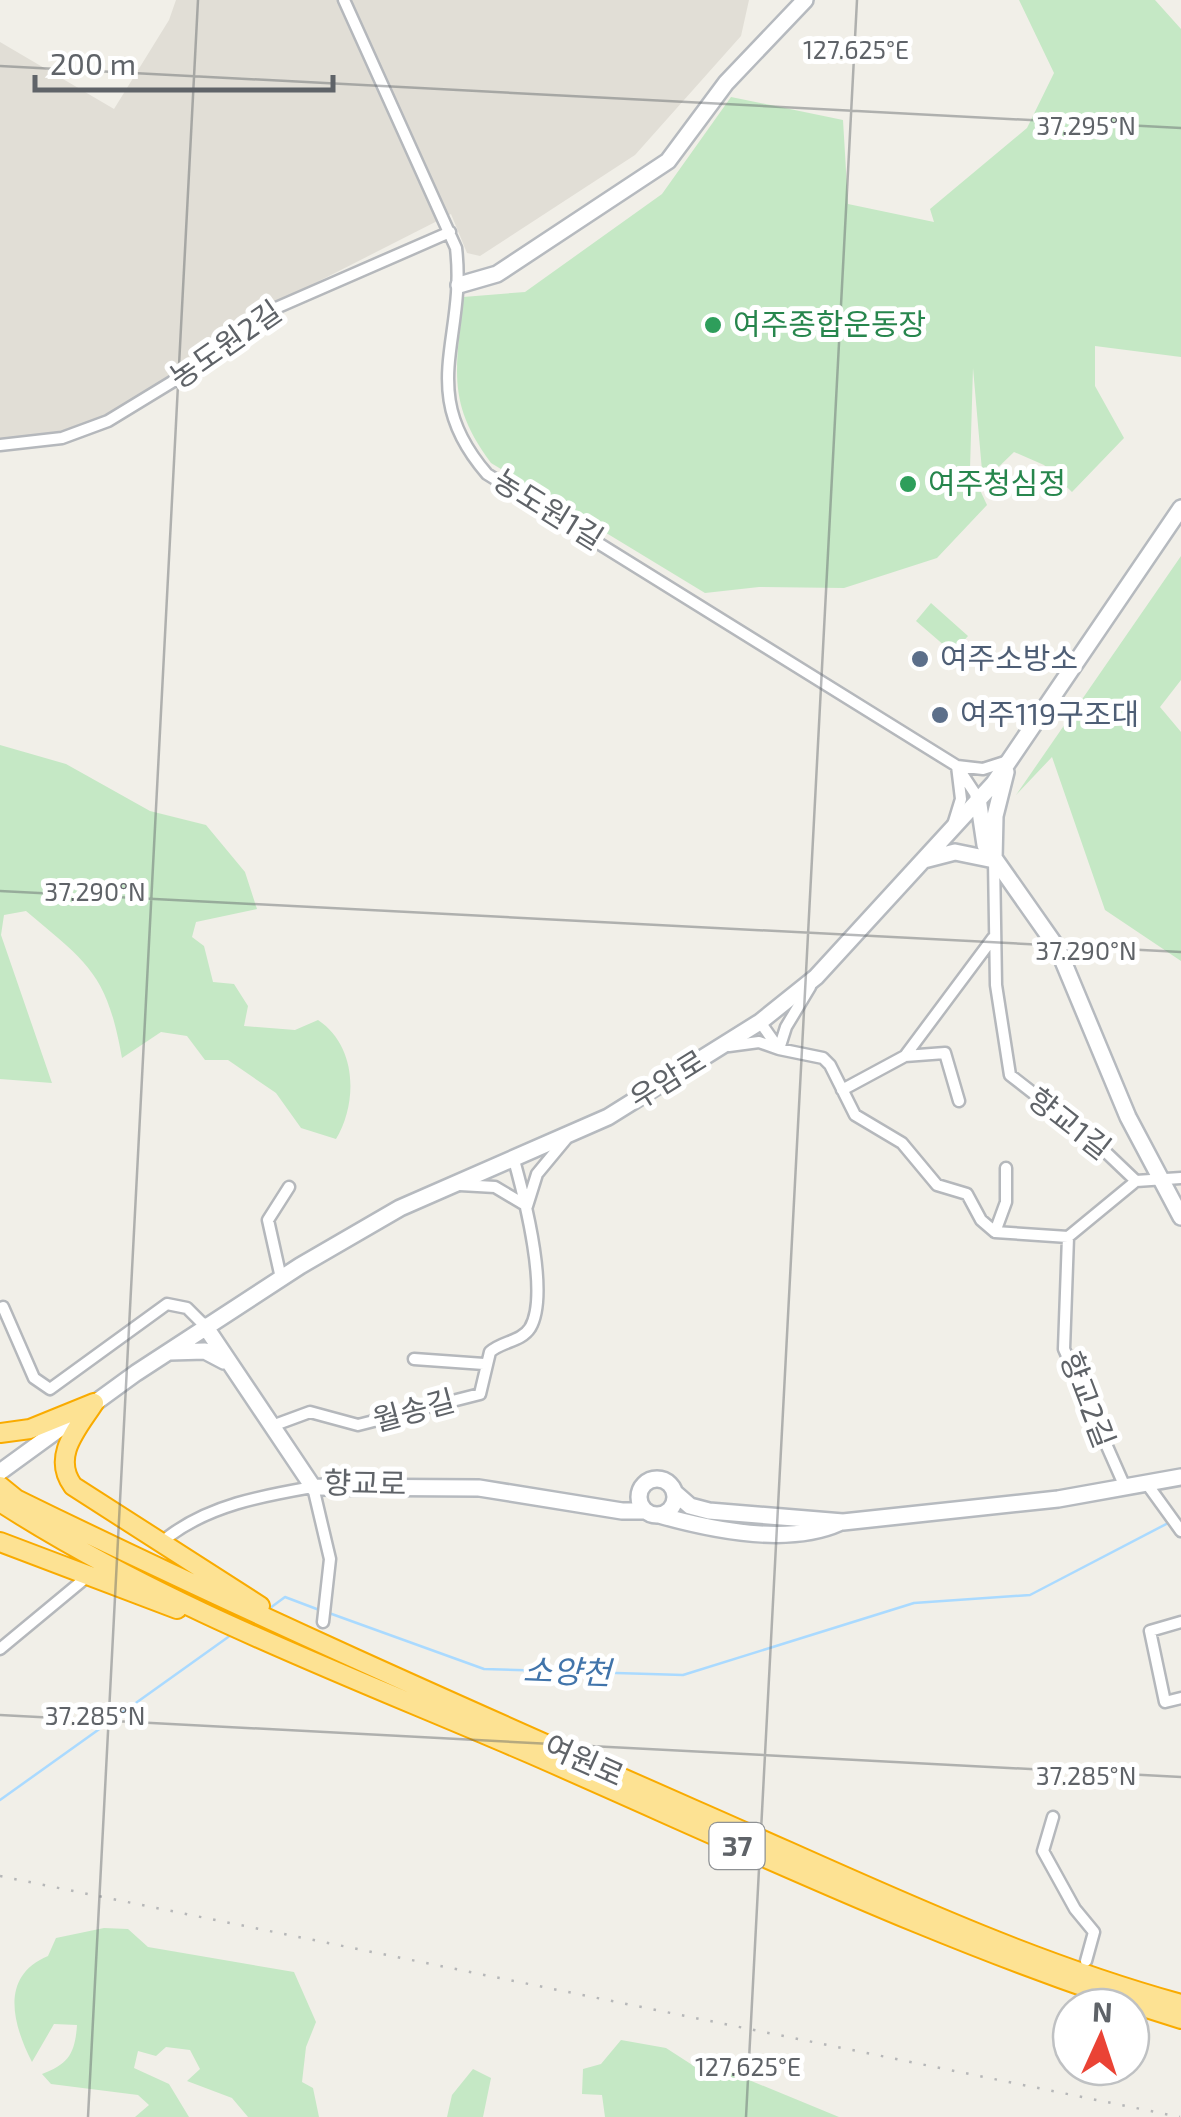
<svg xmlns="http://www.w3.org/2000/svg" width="1181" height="2117" font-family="'Exo 2','Noto Sans KR',sans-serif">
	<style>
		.education { fill: #e1ded6 }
		.green { fill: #c5e8c5 }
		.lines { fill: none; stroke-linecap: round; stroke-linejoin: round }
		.stream { stroke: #aadaff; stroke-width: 2.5 }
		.street-casing { stroke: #b5b8bc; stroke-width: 15 }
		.secondary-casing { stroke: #b6babf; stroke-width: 20 }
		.highway-casing { stroke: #f9ab00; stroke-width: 22 }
		.street { stroke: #fff; stroke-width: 10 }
		.secondary { stroke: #fff; stroke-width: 15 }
		.highway { stroke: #fde293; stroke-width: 18 }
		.rail { stroke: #b6b7b8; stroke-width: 2.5; stroke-dasharray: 2.5 12; stroke-linecap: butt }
		.ticks { fill: none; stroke: #5f6368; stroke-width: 2.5; stroke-opacity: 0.45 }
		.leisure-dot { fill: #2e9e5b; stroke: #fff; stroke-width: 4 }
		.service-dot { fill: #5c6f8a; stroke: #fff; stroke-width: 4 }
		.labels { text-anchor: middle; stroke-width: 10; stroke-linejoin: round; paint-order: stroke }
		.shield { fill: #fff; stroke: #8f9295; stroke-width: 2.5 }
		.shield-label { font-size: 28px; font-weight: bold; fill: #5f6368 }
		.leisure-label { font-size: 30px; fill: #27864d; stroke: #fff; text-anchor: start }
		.street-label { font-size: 30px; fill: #5f6368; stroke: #fff }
		.service-label { font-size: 30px; fill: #4e5e75; stroke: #fff; text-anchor: start }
		.water-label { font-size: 32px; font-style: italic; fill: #4174aa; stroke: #fff }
		.ticks-label { font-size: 25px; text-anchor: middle; fill: #5f6368; stroke: #fff; stroke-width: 10; stroke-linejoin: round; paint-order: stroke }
	</style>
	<rect width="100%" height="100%" fill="#f1efe8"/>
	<path class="education" d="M176,0H749L741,36L635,155L480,256L467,253L451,214L268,307L223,346L105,417L0,450V42L114,109L169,20Z"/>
	<path class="green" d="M1019,0H1155L1181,29V357L1095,346V386L1124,438L1072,492L1044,465L1014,452L983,482L973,368L970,469L987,505L937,558L844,588L759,587L705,593L491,463C445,401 457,369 463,297L525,292L662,194L731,97L843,120L848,204L934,222L930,209L1027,128L1054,73Z
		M1181,556V680L1160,707L1181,732V961L1105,910L1052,757L1016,795Z
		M931,603L968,636L953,653L916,621Z
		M0,745L66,764L150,811L206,825L245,872L257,909L196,922L192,937L204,946L213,982L234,984L248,1006L244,1026L295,1030L318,1020C357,1046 358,1102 336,1139L301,1128L276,1093L228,1060H205L187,1036L161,1032L122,1058C107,974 89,964 26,911L4,915L1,935L52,1083L0,1079Z
		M104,1928L128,1929L148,1947L294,1972L316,2022L306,2047L302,2082L313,2088L319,2117H248L232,2098L187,2081L200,2069L190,2050L166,2047L156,2056L138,2051L134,2068L169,2084L189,2117H135L149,2105L138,2095L51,2084L42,2074C69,2064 75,2053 77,2025L54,2024L32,2062C12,2023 0,1976 48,1956L56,1938Z
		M621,2040L666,2048L697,2068L732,2073L839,2117H605L602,2095L582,2094L583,2069L601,2064Z
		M473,2069L491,2078L483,2117H447L452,2095Z"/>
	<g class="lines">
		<path class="stream" d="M266,1611L285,1597L322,1611
			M329,1613L484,1669L683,1675L914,1603L1030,1595L1172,1521
			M0,1800L231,1635"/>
		<defs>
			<path id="street" d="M344,0L456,248C467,340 415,391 487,474L957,766L978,798
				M0,445L62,438L108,421L226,349L276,308L450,232
				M953,825L961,799L957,766L983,769L1008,761
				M994,860L996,985L1010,1075L1092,1139L1136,1181L1181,1178
				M760,1022L779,1049L823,1058L830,1065L855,1115L902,1143L937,1185L967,1194L981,1220L995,1232L1068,1237L1064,1349L1125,1487
				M729,1046L759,1042L779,1049L786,1027L810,987
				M905,1056L945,1053L959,1101
				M842,1090L905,1056L993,938
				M460,1185L495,1187L527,1206L537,1174L566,1139
				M995,1232L1006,1202V1168
				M1068,1237L1136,1181
				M281,1278L268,1220L289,1187
				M3,1307L34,1378L50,1389L167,1304L187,1308L205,1326
				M414,1359L484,1364
				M272,1426L310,1412L358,1425L480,1394L490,1352C502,1341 521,1342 530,1328C550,1295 524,1196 514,1160
				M1147,1484L1181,1531
				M168,1537C210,1505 262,1496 313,1487L330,1559L323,1622
				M1181,1622L1150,1631L1165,1702L1181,1698
				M0,1649L82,1581
				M1053,1817L1043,1851L1075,1909L1094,1932L1086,1961"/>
			<path id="secondary" d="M459,285L497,274L668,161L726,83L805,0
				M978,798L985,845L1058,949L1128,1117L1181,1217
				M924,860L955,852L994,860L995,816L1006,772
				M205,1326L313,1487L479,1488L622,1511H645
				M170,1352L205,1351L224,1361
				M0,1472L136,1373L300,1266L400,1208L608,1117L760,1022L816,977L994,783L1181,508
				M639 1497a18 18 0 1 1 36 0a18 18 0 1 1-36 0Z
				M674,1492L690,1506L709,1511L843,1522L1058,1499L1181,1477
				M659,1515C712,1530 788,1546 839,1523"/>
			<path id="highway" d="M94,1403C78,1428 51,1456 73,1486L260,1606
				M0,1433L30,1429L94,1403
				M0,1486L16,1499C240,1609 468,1710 697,1811C855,1880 1014,1958 1181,2004
				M0,1502C164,1608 353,1677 531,1754C746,1848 957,1950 1181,2019
				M0,1542L177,1609"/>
		</defs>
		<use href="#street" class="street-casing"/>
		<use href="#secondary" class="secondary-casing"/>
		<use href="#highway" class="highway-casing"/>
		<use href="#street" class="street"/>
		<use href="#secondary" class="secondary"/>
		<use href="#highway" class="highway"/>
		<path class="rail" d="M0,1876L1180,2117"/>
	</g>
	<path class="ticks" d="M0,66L1181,128M0,891L1181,952M0,1715L1181,1777M88,2117L198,0M746,2117L857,0"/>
	<g class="leisure-dot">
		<circle cx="713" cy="325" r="10"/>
		<circle cx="908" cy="484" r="10"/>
	</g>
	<g class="service-dot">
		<circle cx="920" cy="659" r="10"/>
		<circle cx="940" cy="715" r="10"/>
	</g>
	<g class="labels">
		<rect class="shield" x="709.5" y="1823" width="55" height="46" rx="8"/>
		<g class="shield-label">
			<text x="737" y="1856">37</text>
		</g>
		<g class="leisure-label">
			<text x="733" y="335">여주종합운동장</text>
			<text x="928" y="494">여주청심정</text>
		</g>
		<g class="street-label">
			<text transform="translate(226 345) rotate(-35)" y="10">농도원2길</text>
			<text transform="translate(548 510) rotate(32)" y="10">농도원1길</text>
			<text transform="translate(668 1080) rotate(-32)" y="10">우암로</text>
			<text transform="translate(1069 1124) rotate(38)" y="10">향교1길</text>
			<text transform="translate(1087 1400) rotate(69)" y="10">향교2길</text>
			<text transform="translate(414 1411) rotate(-15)" y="10">월송길</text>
			<text transform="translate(365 1484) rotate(1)" y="10">향교로</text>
			<text transform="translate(584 1761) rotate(24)" y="10">여원로</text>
		</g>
		<g class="service-label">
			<text x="940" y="669">여주소방소</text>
			<text x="960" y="725">여주119구조대</text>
		</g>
		<g class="water-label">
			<text transform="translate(567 1672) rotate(2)" y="11">소양천</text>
		</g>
	</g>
	<g class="ticks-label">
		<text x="856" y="59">127.625°E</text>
		<text x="1086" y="135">37.295°N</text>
		<text x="95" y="901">37.290°N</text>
		<text x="1086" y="960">37.290°N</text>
		<text x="95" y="1725">37.285°N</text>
		<text x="1086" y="1785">37.285°N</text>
		<text x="748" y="2076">127.625°E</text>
	</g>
	<g transform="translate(1101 2037) rotate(3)"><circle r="48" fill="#ffffff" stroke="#bfc1c3" stroke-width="2.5"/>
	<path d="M0-8L18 38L0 25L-18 38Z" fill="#ea4335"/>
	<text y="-15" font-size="28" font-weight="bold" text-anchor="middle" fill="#5f6368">N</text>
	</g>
	<path d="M35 75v15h298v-15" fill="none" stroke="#5f6368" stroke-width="5"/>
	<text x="50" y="75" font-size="30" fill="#5f6368" stroke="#ffffff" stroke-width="8" paint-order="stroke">200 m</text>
</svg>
